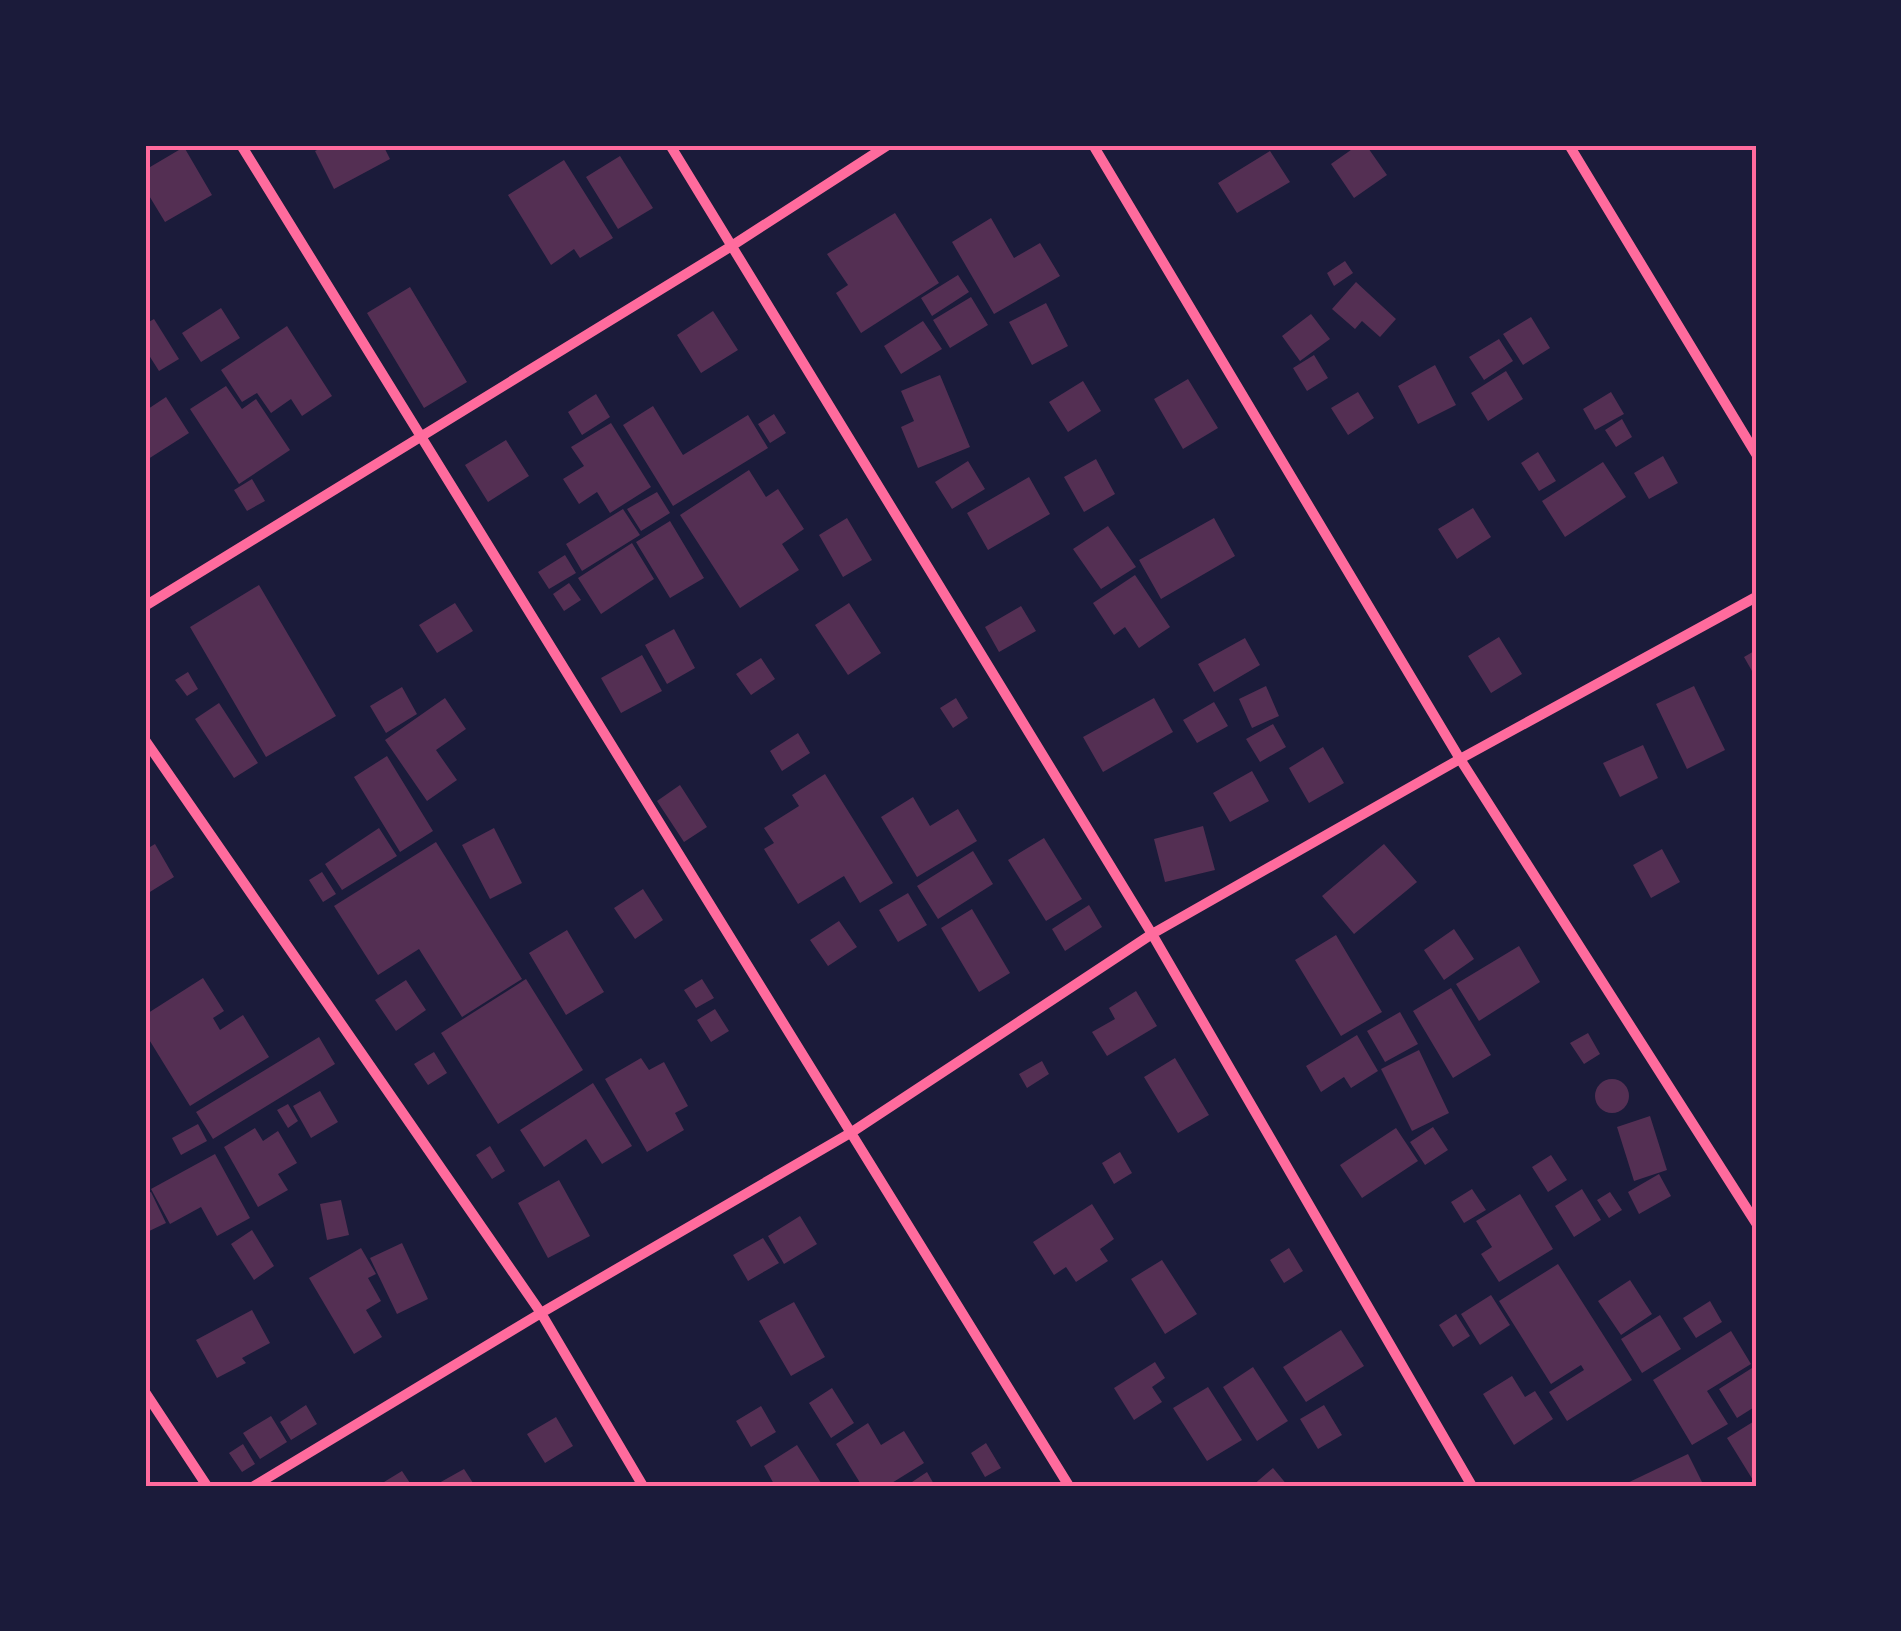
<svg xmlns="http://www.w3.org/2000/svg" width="1901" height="1631" font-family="Raleway,sans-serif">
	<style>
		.building { fill: #542f53 }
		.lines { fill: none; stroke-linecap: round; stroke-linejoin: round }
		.minor { stroke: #ff6b9d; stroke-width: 10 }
		.neatline { fill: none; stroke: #ff6b9d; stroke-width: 4 }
	</style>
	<rect width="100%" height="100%" fill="#1b1b3a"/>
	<path class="building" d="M327,145H383L390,159L334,189L315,151Z
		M1358,145H1366L1387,175L1354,198L1331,164Z
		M184,147L212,195L165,222L145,189V170Z
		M1270,151L1290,182L1237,213L1218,183Z
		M620,156L653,208L618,229L586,177Z
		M564,160L613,238L580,258L574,249L551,265L508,195Z
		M895,213L939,283L861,333L836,293L848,285L827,254Z
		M991,218L1014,258L1040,243L1060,276L994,314L952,242Z
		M1345,261L1353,273L1334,286L1327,273Z
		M958,275L969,292L932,316L921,298Z
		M1356,282L1396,319L1380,337L1362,321L1355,329L1332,309Z
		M410,287L467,382L424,408L367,313Z
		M971,297L988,325L950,348L933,320Z
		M1046,303L1068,346L1032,365L1009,322Z
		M221,308L240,338L201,362L182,333Z
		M713,311L738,350L701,373L677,335Z
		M1311,314L1330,339L1300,361L1282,336Z
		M1531,317L1550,348L1523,365L1503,334Z
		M154,319L179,359L159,371L145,349V324Z
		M923,321L942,349L901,374L884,346Z
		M287,326L332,396L302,416L291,399L271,413L257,393L242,402L221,370Z
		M1499,339L1513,361L1484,380L1469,357Z
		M1314,355L1328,378L1307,391L1293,368Z
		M1435,365L1456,405L1418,424L1398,386Z
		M1506,371L1523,399L1488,421L1471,393Z
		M940,375L970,447L918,468L901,427L914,421L901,391Z
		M1188,379L1218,428L1183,449L1154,399Z
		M1083,381L1101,411L1068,432L1049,402Z
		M226,386L242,409L256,399L290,450L239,484L190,409Z
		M1358,392L1374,418L1348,435L1331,408Z
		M1611,392L1624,414L1595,430L1583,409Z
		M596,394L610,417L582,435L568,412Z
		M166,397L189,433L145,461V411Z
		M653,406L683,455L748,415L768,448L673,506L623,425Z
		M774,414L786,433L770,443L758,424Z
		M1622,419L1632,437L1616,447L1605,430Z
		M611,423L651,487L610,513L597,492L579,504L563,479L584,466L571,447Z
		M506,440L529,476L488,502L465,465Z
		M1538,452L1556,481L1539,491L1521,463Z
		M1663,456L1678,483L1649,499L1634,473Z
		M1096,459L1115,494L1084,512L1064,477Z
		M968,461L985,489L952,509L935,482Z
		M1603,462L1626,497L1565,537L1542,501Z
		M749,470L766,497L778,489L804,529L782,544L799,570L740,608L680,515Z
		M1029,477L1050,514L988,550L967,513Z
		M252,479L265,501L247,511L234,490Z
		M657,492L670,513L641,531L627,509Z
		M1473,508L1491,537L1457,559L1438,529Z
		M623,509L640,535L582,571L566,544Z
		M847,518L872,560L843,577L819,535Z
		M1214,518L1235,556L1161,599L1139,560Z
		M670,521L704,578L670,598L636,542Z
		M1108,526L1136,567L1101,589L1073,549Z
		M632,543L654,579L601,614L578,578Z
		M565,555L576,573L549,589L538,572Z
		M1135,575L1170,627L1139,648L1125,627L1114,635L1093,603Z
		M569,583L581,600L564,611L553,594Z
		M259,585L336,716L266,757L190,627Z
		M455,603L473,631L437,653L419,625Z
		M849,603L881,653L848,675L815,625Z
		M1021,606L1036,631L999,652L985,627Z
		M674,629L695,668L667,684L645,645Z
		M1499,637L1522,674L1491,693L1468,656Z
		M1245,638L1260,665L1214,692L1198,664Z
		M1756,650V678L1744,657Z
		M642,655L662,691L621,713L601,678Z
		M761,658L775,679L751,695L736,674Z
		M188,672L198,689L187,696L175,680Z
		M1266,686L1279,716L1252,728L1239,699Z
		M1694,686L1725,750L1687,769L1656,704Z
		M402,687L417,714L386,733L370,706Z
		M445,698L466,729L436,750L457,780L427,801L385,740Z
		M956,698L968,718L953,728L940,708Z
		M1154,698L1173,732L1103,772L1083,737Z
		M1214,702L1228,726L1197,743L1183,720Z
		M219,703L258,763L234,778L195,719Z
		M1273,724L1286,747L1260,762L1246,739Z
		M798,733L810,753L782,771L770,751Z
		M1643,745L1658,778L1620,797L1603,763Z
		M1323,747L1344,783L1309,803L1289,768Z
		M387,756L433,831L400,852L354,777Z
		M1252,771L1269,801L1230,822L1213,793Z
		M825,774L893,883L860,903L844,876L798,904L764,849L774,843L764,828L799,806L792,795Z
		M680,785L707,827L684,842L657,801Z
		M913,797L930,826L958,809L977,841L917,877L881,817Z
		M1203,826L1215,870L1165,882L1154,839Z
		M379,828L397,856L342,890L325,864Z
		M494,828L522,883L490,899L462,845Z
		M1044,838L1082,899L1046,921L1008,860Z
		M436,842L522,979L462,1017L419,949L378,975L334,906Z
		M155,844L174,877L145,895V850Z
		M1384,844L1417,882L1354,934L1322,896Z
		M1662,849L1680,882L1651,898L1633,865Z
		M973,851L993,884L938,919L917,886Z
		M322,872L336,894L323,902L309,880Z
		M643,889L663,920L635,939L614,908Z
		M908,893L927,925L898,942L879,910Z
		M1089,905L1102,927L1065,951L1052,929Z
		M972,909L1010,973L979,992L941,928Z
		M839,921L857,947L828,966L810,940Z
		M1454,929L1474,959L1444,980L1424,950Z
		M567,930L604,992L566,1015L529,953Z
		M1336,935L1382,1012L1341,1036L1295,960Z
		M1519,946L1540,982L1479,1021L1456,984Z
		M203,978L224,1011L213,1018L220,1030L243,1015L269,1057L190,1106L145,1033V1015Z
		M526,979L583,1070L498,1124L441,1033Z
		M702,979L714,998L696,1008L684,990Z
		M406,980L426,1010L396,1031L375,1000Z
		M1451,988L1491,1055L1453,1078L1413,1011Z
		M1136,991L1157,1026L1107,1056L1092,1032L1115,1019L1109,1008Z
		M715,1009L729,1031L711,1042L697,1020Z
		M1400,1012L1418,1044L1385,1062L1367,1031Z
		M1588,1033L1600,1054L1584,1064L1570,1043Z
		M1357,1035L1378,1071L1351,1088L1344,1077L1321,1092L1306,1066Z
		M319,1037L335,1064L213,1139L196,1112Z
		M1419,1050L1449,1113L1412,1131L1381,1069Z
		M434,1052L447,1073L428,1085L414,1064Z
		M641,1058L649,1070L664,1062L688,1106L675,1113L684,1130L647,1152L605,1079Z
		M1175,1058L1209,1115L1178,1133L1144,1077Z
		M1042,1061L1049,1074L1027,1088L1019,1074Z
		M1595 1096a17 17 0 1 1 34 0a17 17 0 1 1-34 0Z
		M593,1083L632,1146L602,1164L586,1139L544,1167L520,1130Z
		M320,1091L338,1122L311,1138L293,1106Z
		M288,1104L298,1121L288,1128L277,1110Z
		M1650,1116L1667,1170L1634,1181L1617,1127Z
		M198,1124L207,1141L181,1155L172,1138Z
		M1433,1127L1448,1150L1425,1165L1410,1142Z
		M255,1128L263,1141L278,1131L297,1163L278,1174L288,1190L258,1207L224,1147Z
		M1396,1128L1418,1161L1362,1198L1340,1165Z
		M490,1146L505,1171L492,1179L476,1155Z
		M1120,1152L1132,1173L1114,1184L1102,1163Z
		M215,1154L250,1218L217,1236L201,1207L170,1224L151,1189Z
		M1551,1155L1567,1180L1548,1192L1532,1167Z
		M1659,1174L1671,1196L1639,1214L1628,1192Z
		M559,1180L590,1236L548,1258L518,1203Z
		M1472,1189L1486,1210L1464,1223L1451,1202Z
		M1582,1189L1601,1220L1574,1237L1555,1206Z
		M151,1192L166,1223L145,1233V1194Z
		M1610,1192L1622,1210L1609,1218L1597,1200Z
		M1520,1194L1553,1249L1499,1282L1481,1254L1492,1247L1476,1221Z
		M341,1200L349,1235L327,1240L320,1204Z
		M1092,1204L1114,1239L1100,1249L1108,1261L1076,1282L1066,1267L1054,1275L1033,1242Z
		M800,1216L817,1244L784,1264L768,1236Z
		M252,1230L274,1266L254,1280L231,1244Z
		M763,1238L779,1263L748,1281L733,1255Z
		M402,1243L428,1299L397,1314L370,1258Z
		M361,1248L376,1274L368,1278L381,1301L366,1310L382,1337L354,1354L309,1278Z
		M1289,1248L1303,1271L1284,1283L1270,1260Z
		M1162,1260L1197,1314L1165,1334L1131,1279Z
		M1558,1264L1632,1380L1567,1421L1549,1392L1584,1370L1581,1365L1551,1384L1499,1301Z
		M1630,1280L1652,1314L1621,1335L1598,1301Z
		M1491,1295L1510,1325L1480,1345L1461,1314Z
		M1710,1301L1722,1322L1696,1338L1683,1318Z
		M794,1302L825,1357L791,1376L759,1321Z
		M252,1310L270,1343L242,1358L246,1363L217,1378L196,1340Z
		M1456,1314L1470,1336L1453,1347L1439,1325Z
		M1660,1315L1681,1349L1642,1373L1621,1339Z
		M1341,1330L1364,1366L1306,1402L1283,1367Z
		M1731,1331L1751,1364L1707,1391L1728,1424L1692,1445L1653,1380Z
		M1155,1362L1165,1378L1152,1387L1162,1402L1134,1420L1114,1388Z
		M1253,1367L1288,1421L1257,1441L1223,1387Z
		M1752,1368L1756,1375V1406L1737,1418L1719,1389Z
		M1512,1376L1525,1397L1535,1391L1553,1419L1514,1445L1483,1394Z
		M1208,1387L1242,1440L1207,1461L1173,1408Z
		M832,1388L854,1423L831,1438L809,1403Z
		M306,1405L317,1424L291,1440L280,1422Z
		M1324,1405L1342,1435L1318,1449L1300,1419Z
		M761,1406L776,1432L751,1447L736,1421Z
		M271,1416L287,1442L260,1459L243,1433Z
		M556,1417L573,1446L545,1463L527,1434Z
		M1756,1420V1485L1727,1438Z
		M868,1423L881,1445L904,1431L924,1463L887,1486H862L836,1444Z
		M986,1443L1001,1468L985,1477L971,1453Z
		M243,1444L255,1464L242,1472L229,1453Z
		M797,1445L823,1486H775L764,1466Z
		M1688,1454L1704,1486H1621Z
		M1273,1468L1288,1486H1252Z
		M464,1469L475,1486H441L439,1483Z
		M402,1471L412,1486H386L384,1482Z
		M927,1472L935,1486H906Z"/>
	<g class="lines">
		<path class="minor" d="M241,145L1069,1486
			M670,145L1152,934L1472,1486
			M1093,145L1460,759L1756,1223
			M1569,145L1756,454
			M145,606L730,247L888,145
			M145,740L541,1313L643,1486
			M145,1392L207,1486
			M254,1486L541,1313L852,1132L1152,934L1460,759L1756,597"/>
	</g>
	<rect width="1901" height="1631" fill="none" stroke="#1b1b3a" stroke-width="295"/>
	<rect x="148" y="148" width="1606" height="1336" class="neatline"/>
</svg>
